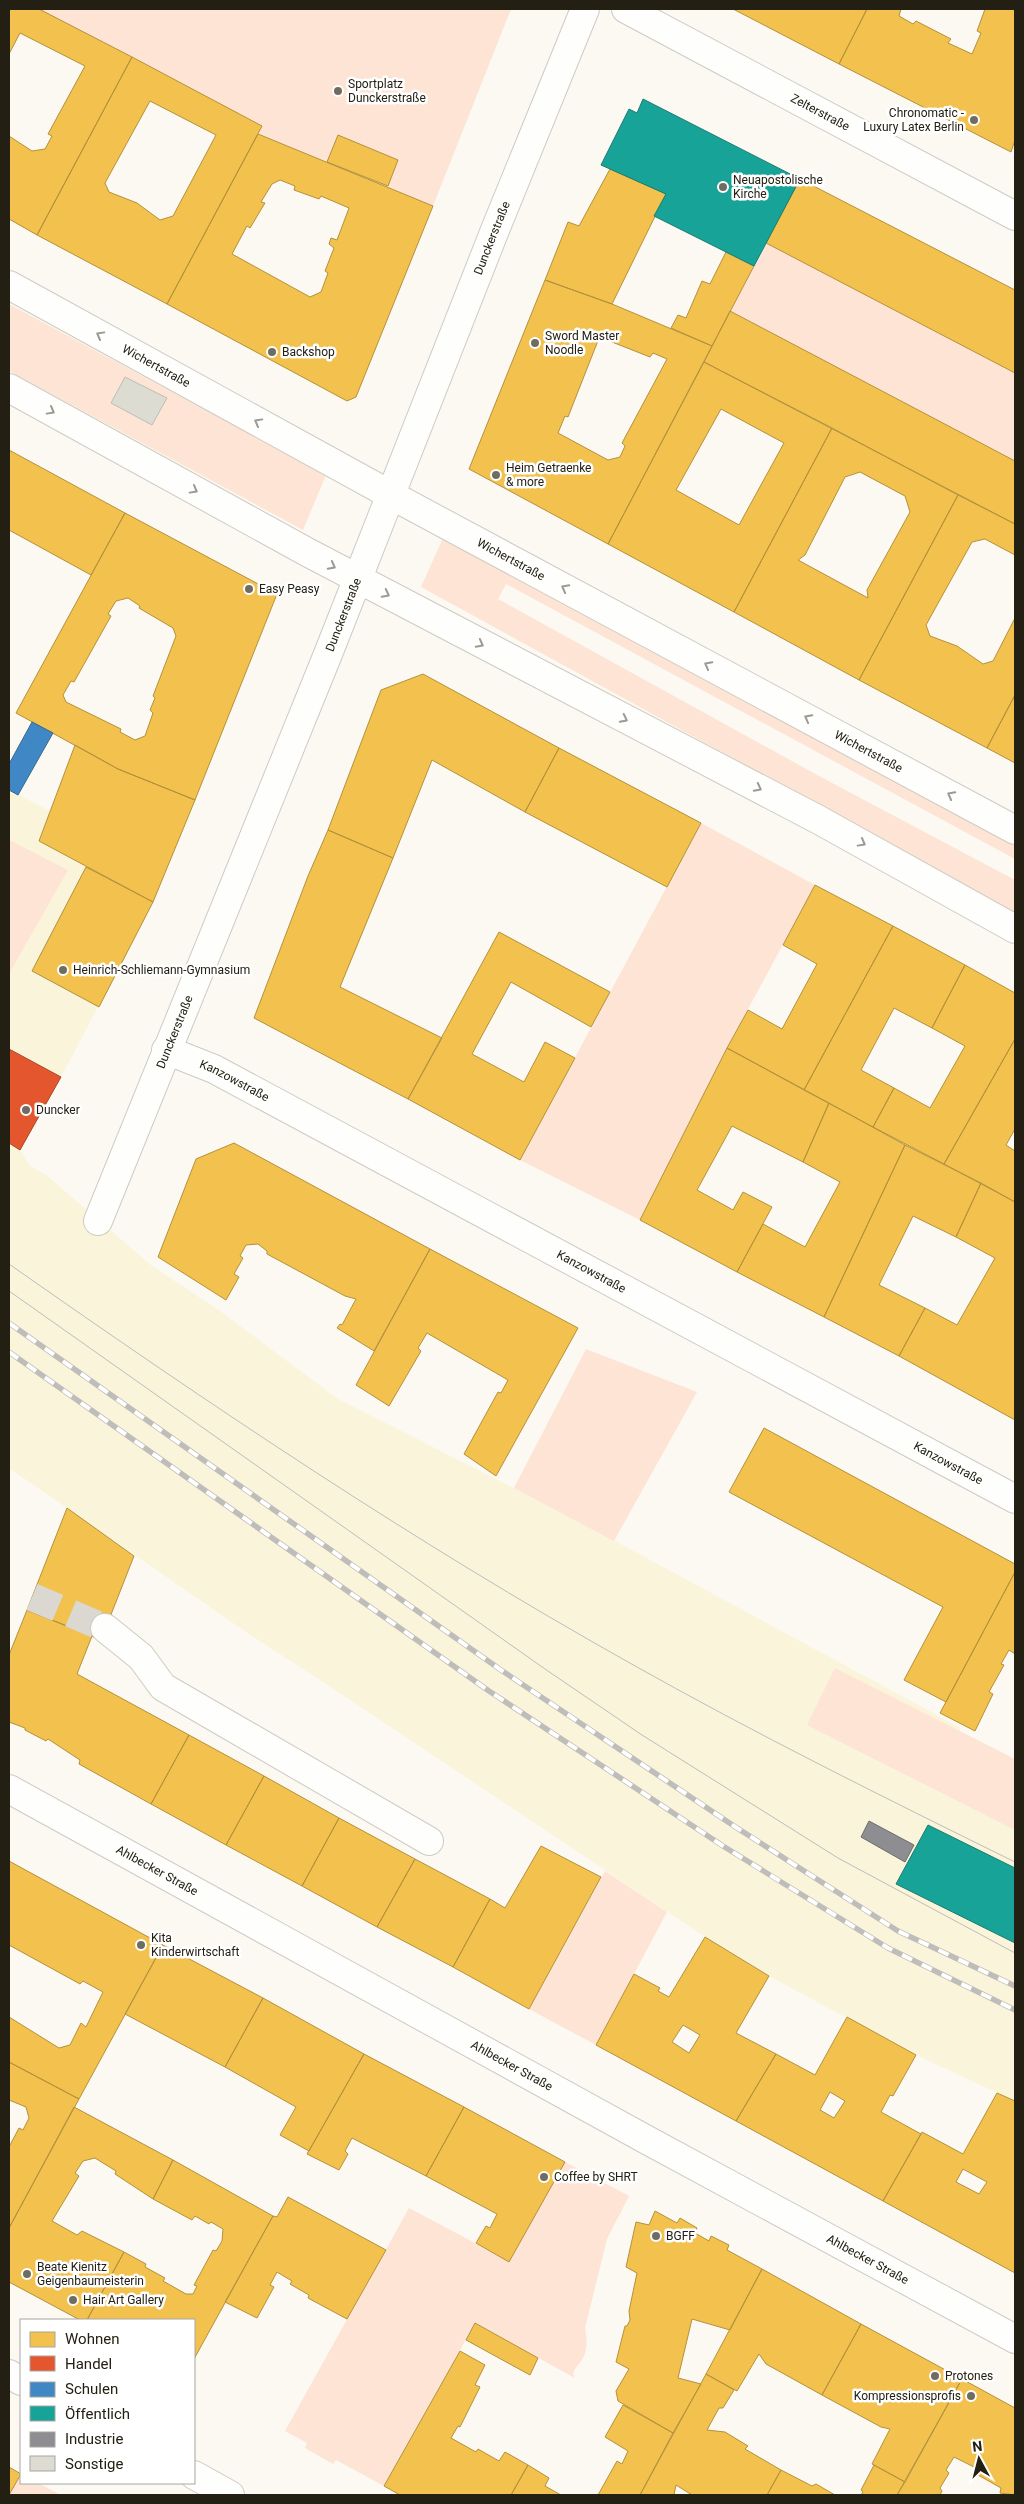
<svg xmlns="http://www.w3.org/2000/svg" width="1024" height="2504" font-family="Roboto,sans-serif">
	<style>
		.built { fill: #faf4da }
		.green { fill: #fde4d4 }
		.homes { fill: #f2c14e; stroke: #b4913c; fill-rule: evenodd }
		.shops { fill: #e4572e; stroke: #aa4626 }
		.schools { fill: #3f88c5; stroke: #376990 }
		.public { fill: #17a398; stroke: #1b7c70 }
		.industry { fill: #8d8d92; stroke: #6d6c6c }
		.building { fill: #dcdcd3; stroke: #bdbeb5 }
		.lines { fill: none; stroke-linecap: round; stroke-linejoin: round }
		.minor-tunnel { stroke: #dbd8d1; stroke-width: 28; stroke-dasharray: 28 14; stroke-linecap: butt }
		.minor-casing { stroke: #cdcbc2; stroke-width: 30 }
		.minor { stroke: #fefefd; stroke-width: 28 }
		.tram { stroke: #bebdba; stroke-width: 1 }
		.rail-casing { stroke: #bebdba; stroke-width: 5.5 }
		.rail { stroke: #fff; stroke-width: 4; stroke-dasharray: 11; stroke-linecap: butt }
		.oneway { stroke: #9b9a94 }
		.poi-dot { fill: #6f6c61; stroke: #fff; stroke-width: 2 }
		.labels { text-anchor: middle; stroke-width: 5; stroke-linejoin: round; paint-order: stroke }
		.poi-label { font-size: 12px; fill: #232013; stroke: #fff; text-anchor: start }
		.street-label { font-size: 12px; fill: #232013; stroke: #fff }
	</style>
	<rect width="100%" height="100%" fill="#fbf9f2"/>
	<path class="built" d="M9,790L50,811L39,841L153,902L61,1077L9,1049Z
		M9,1143L20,1150L30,1166L46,1175L152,1266L220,1311L338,1399L565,1514L959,1727L977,1788L1015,1807V2101L916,2055L769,1976L705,1937L346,1697L249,1634L9,1468Z"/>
	<path class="green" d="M39,9H511L433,206L258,134L262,126Z
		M766,243L1015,373V461L730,311Z
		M9,304L326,475L303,530L9,371Z
		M443,538L1015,846V859L506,584L498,599L819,776L1015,880V913L421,587Z
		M701,823L815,885L727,1048L640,1220L520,1160Z
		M9,840L68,870L9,974Z
		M586,1349L697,1392L614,1541L514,1488Z
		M835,1668L1015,1759V1830L807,1725Z
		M605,1871L667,1912L596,2045L529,2009Z
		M565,2162L629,2196L607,2239L585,2328C587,2339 588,2350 582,2360C578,2366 575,2367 573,2374L575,2378L475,2323L384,2486L336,2460L333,2464L305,2448L307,2443L285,2431L409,2208L509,2261Z
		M21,2475V2483H38L61,2495H9Z"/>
	<path class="homes" d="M9,9H39L132,57L37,235L9,219V136L32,151L45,149L52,136L48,134L85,66L20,33L9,54Z
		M733,9H867L839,64Z
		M867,9H901L899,16L913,24L916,21L951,39L948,43L972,54L981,33L977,31L985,9H1015V140L1011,152L839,64Z
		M132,57L262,126L167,304L37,235ZM150,101L216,135L173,216L160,220L137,203L109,192L105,183Z
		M258,134L433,206L356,397L347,401L167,304ZM280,180L295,186L294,190L319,199L321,196L349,208L337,240L331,238L329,244L334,248L325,271L328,273L321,292L310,297L232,254L247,226L250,228L265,203L261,202L272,184Z
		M338,135L398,160L388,186L327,162Z
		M610,169L666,194L612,304L545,280L568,222L579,226Z
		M800,179L1015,290V373L766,243Z
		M726,252L754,266L712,346L671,328L678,315L686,318L702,281L710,284Z
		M545,280L612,304L712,346L608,544L469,469ZM601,333L612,342L650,357L653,353L667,359L622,443L625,446L620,457L608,460L558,433L565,416L568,417Z
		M730,311L1015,461V524L704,362Z
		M704,362L832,428L734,612L608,544ZM721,409L784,443L739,525L676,490Z
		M832,428L958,495L859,680L734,612ZM860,472L905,496L910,512L867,590L868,598L798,560L805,555L845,477Z
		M9,450L125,513L91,575L9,530Z
		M958,495L1015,524V555L985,539L972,542L926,625L930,636L957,646L983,664L993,661L1015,618V695L987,748L859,680Z
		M125,513L277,594L195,800L118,769L16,713ZM128,598L140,606L139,608L173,628L176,636L153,696L155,698L150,710L153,713L145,736L135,740L120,732L121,729L66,702L63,695L71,681L74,682L111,616L108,614L116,601Z
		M423,674L559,748L525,812L432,760L393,858L328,830L381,690Z
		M1015,695V763L987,748Z
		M75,745L118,769L195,800L153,902L39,841Z
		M559,748L701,823L667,887L525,812Z
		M328,830L393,858L340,987L442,1038L408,1099L254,1018L308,876Z
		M86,867L153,902L99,1007L32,971Z
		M815,885L893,926L804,1090L727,1048L748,1010L782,1029L817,964L783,945Z
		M893,926L965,965L932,1028L894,1008L861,1070L894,1088L873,1127L804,1090Z
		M499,932L610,992L591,1027L511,982L472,1054L524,1082L545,1042L575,1058L520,1160L408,1099Z
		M965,965L1015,993V1039L944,1164L873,1127L894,1088L930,1108L965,1046L932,1028Z
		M1015,1039V1129L1006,1145L1015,1151V1202L944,1164Z
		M727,1048L829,1103L803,1162L732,1126L697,1190L733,1210L743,1192L772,1207L737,1272L640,1220Z
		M829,1103L905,1145L824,1317L737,1272L763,1224L805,1247L840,1182L803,1162Z
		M234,1143L430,1249L374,1351L337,1328L340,1324L342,1325L356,1299L345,1296L267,1254V1251L258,1244L246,1245L240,1256L243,1258L234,1274L239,1277L226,1300L158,1257L196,1159Z
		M905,1145L981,1183L956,1237L913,1216L879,1285L925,1308L899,1356L824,1317Z
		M981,1183L1015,1202V1420L899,1356L925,1308L957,1325L995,1258L956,1237Z
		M430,1249L578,1328L496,1476L464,1454L498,1392L501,1393L508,1380L427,1333L418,1348L421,1351L389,1406L356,1385Z
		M764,1428L1015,1564V1572L946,1702L904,1680L943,1607L729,1492Z
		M67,1508L134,1556L101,1640L27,1610Z
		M1015,1572V1654L1009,1650L1001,1664L1004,1665L989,1692L993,1694L975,1731L940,1713Z
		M27,1610L92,1636L77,1674L189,1735L151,1804L79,1764L80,1760L48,1739L46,1741L25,1730V1728L9,1722V1655Z
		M189,1735L264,1776L226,1845L151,1804Z
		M264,1776L339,1818L302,1886L226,1845Z
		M339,1818L415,1859L377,1927L302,1886Z
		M541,1846L601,1877L529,2009L453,1967L490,1899L505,1908Z
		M415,1859L490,1899L453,1967L377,1927Z
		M9,1861L163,1945L79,2099L9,2062V2017L59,2048L70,2045L81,2023L86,2027L103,1992L83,1981L80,1984L9,1945Z
		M705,1937L769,1976L736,2033L776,2054L736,2121L596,2045L634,1974L660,1988L658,1991L669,1997ZM683,2025L700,2035L689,2053L672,2042Z
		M163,1945L263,1998L225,2067L125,2014Z
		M263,1998L364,2054L309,2151L280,2135L296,2107L225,2067Z
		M847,2017L916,2055L893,2096L890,2095L881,2112L921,2134L883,2201L736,2121L776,2054L815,2075ZM830,2092L845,2101L834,2118L820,2110Z
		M364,2054L464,2107L426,2176L352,2138L345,2151L348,2154L339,2170L307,2154Z
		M9,2062L79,2099L9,2228V2147L19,2128L23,2130L29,2118L26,2107L9,2100Z
		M997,2093L1015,2101V2273L883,2201L922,2132L963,2154ZM963,2169L987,2182L979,2194L956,2182Z
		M74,2107L173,2160L153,2199L115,2174L116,2171L95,2158L83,2161L75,2173L79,2176L52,2221L77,2235L82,2231L124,2252L87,2320H80L9,2282V2228Z
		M464,2107L565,2162L509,2262L476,2243L486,2226L490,2228L497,2214L426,2176Z
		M173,2160L273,2216L194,2359V2320H87L124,2252L146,2264L145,2267L165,2278L163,2281L186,2294H193L197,2286L194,2285L213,2250L216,2251L222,2241L223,2229L211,2222L209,2224L195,2216L192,2220L153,2199Z
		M288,2197L386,2250L347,2319L308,2298L309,2295L290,2284L292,2281L277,2272L270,2285L274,2287L257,2318L225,2302L273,2216L277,2217Z
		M655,2211L677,2223L680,2218L697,2228L695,2233L709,2241L711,2236L729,2245L727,2250L762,2269L730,2330L692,2319L678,2378L701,2384L673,2433L618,2401L616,2391L629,2369L616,2362L625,2326H627L630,2320L629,2311L637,2273L626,2267L636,2222L649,2225Z
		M762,2269L861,2324L822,2395L766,2364L759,2354L737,2391L706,2374Z
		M475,2323L538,2358L530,2375L466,2340Z
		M861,2324L962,2379L905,2482L872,2464L890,2429L881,2427L822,2395Z
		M460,2351L485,2365L475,2385L480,2387L460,2427L458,2426L451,2438L476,2452L478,2449L499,2461L505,2452L528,2465L511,2495H400L384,2486Z
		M706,2374L734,2390L723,2408H719L707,2430L725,2432L748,2446L745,2449L781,2470L767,2495H692L676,2485L674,2495H640Z
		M962,2379L1015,2408V2495L1000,2493L1001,2488L978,2475L980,2470L954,2457L946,2470L949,2473L940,2488L942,2491L940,2495H897Z
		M623,2405L673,2433L640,2495H598L617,2461L622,2464L628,2451L605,2437Z
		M528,2465L549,2478L545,2486L561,2495H511Z
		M874,2465L905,2482L897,2495H861L863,2492L861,2490Z
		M9,2467L21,2474L9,2495Z
		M781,2470L812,2486L816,2484L835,2495H767Z"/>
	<path class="shops" d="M9,1049L61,1077L20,1150L9,1143Z"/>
	<path class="schools" d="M32,722L53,733L18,795L9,790V764Z"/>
	<path class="public" d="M643,99L800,179L754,266L654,216L666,194L601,165L629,109L637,113Z
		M928,1825L1015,1868V1943L896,1884Z"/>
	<path class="industry" d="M869,1821L914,1845L905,1862L861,1837Z"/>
	<path class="building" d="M125,377L167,398L152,425L111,403Z"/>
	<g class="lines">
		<path class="minor-tunnel" d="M32,1597L105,1628"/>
		<defs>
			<g id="minor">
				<path id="s1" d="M626,9L1015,216"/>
				<path id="s2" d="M9,285L391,495L1015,830"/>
				<path d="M9,388L307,552L819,820L1015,929"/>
				<path id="s3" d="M166,1050L214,1069L1015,1499"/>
				<path id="s4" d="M98,1221L328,654L495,230L585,9"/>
				<path d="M105,1628L141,1657L163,1687L429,1841"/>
				<path id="s5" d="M9,1789L647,2140L1015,2339"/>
				<path d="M9,2374L21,2381"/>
				<path d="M194,2475L230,2495"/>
			</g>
		</defs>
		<use href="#minor" class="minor-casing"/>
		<use href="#minor" class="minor"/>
		<path class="tram" d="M9,1264C210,1405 414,1542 628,1662C754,1733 885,1798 1015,1862
			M9,1291L545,1669L642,1735L838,1858L1015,1953"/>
		<defs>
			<path id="rail" d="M9,1323L501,1670L734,1826L898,1931L1015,1986
				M9,1352L489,1691L723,1846L888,1948L1015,2010"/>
		</defs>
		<use href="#rail" class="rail-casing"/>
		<use href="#rail" class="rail"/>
	</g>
	<defs><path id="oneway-chevron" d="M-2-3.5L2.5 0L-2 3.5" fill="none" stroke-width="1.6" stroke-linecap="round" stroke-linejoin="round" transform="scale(1.25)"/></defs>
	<g class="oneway">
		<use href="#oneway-chevron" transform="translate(100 335) rotate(-151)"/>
		<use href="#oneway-chevron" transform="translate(51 411) rotate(29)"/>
		<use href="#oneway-chevron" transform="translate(258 422) rotate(-151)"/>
		<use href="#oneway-chevron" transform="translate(194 490) rotate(29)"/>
		<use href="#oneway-chevron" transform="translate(332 566) rotate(28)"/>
		<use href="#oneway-chevron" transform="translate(565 588) rotate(-152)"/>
		<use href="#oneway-chevron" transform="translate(386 594) rotate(27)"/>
		<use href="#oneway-chevron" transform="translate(480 644) rotate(28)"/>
		<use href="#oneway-chevron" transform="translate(708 665) rotate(-152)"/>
		<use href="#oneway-chevron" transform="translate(808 718) rotate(-152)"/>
		<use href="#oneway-chevron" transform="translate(624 719) rotate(27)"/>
		<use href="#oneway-chevron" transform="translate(758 788) rotate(27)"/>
		<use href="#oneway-chevron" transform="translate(951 795) rotate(-152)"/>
		<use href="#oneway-chevron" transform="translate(862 843) rotate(29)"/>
	</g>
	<g class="poi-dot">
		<circle cx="338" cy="91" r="5"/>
		<circle cx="974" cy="120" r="5"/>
		<circle cx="723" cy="187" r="5"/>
		<circle cx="535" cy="343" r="5"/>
		<circle cx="272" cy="352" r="5"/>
		<circle cx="496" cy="475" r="5"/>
		<circle cx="249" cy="589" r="5"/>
		<circle cx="63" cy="970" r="5"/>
		<circle cx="26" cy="1110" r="5"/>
		<circle cx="141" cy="1945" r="5"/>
		<circle cx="544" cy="2177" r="5"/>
		<circle cx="656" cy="2236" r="5"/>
		<circle cx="27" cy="2274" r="5"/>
		<circle cx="73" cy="2300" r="5"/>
		<circle cx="935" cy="2376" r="5"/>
		<circle cx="971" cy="2396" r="5"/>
	</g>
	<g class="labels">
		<g class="poi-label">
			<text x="348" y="88">Sportplatz<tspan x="348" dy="14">Dunckerstraße</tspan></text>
			<text x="964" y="117" text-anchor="end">Chronomatic -<tspan x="964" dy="14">Luxury Latex Berlin</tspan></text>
			<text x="733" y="184">Neuapostolische<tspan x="733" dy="14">Kirche</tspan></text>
			<text x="545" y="340">Sword Master<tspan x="545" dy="14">Noodle</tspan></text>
			<text x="282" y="356">Backshop</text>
			<text x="506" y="472">Heim Getraenke<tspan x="506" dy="14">&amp; more</tspan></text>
			<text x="259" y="593">Easy Peasy</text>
			<text x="73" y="974">Heinrich-Schliemann-Gymnasium</text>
			<text x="36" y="1114">Duncker</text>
			<text x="151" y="1942">Kita<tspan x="151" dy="14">Kinderwirtschaft</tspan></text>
			<text x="554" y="2181">Coffee by SHRT</text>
			<text x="666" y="2240">BGFF</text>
			<text x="37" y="2271">Beate Kienitz<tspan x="37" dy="14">Geigenbaumeisterin</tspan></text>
			<text x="83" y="2304">Hair Art Gallery</text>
			<text x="945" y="2380">Protones</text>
			<text x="961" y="2400" text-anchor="end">Kompressionsprofis</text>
		</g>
		<g class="street-label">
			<text dy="4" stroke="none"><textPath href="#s1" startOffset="220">Zelterstraße</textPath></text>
			<text dy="4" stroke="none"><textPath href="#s4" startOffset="1059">Dunckerstraße</textPath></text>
			<text dy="4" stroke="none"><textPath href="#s2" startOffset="168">Wichertstraße</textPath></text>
			<text dy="4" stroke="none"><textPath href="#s2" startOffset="572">Wichertstraße</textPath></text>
			<text dy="4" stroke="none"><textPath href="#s4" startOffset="654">Dunckerstraße</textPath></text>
			<text dy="4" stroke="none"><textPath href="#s2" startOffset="978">Wichertstraße</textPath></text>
			<text dy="4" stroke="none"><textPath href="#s4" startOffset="204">Dunckerstraße</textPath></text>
			<text dy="4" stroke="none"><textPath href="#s3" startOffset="75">Kanzowstraße</textPath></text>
			<text dy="4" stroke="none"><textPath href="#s3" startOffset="480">Kanzowstraße</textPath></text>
			<text dy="4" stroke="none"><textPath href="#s3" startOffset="885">Kanzowstraße</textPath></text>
			<text dy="4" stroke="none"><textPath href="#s5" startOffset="169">Ahlbecker Straße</textPath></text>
			<text dy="4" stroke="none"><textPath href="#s5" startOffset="574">Ahlbecker Straße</textPath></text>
			<text dy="4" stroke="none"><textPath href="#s5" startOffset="979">Ahlbecker Straße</textPath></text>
		</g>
	</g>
	<rect width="1024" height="2504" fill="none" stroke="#232013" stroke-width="20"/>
	<rect x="20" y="2319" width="175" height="165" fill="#ffffff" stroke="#a7a6a1"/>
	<rect x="30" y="2332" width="25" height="15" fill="#f2c14e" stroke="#a7a6a1"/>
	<text x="65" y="2344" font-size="15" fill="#232013">Wohnen</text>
	<rect x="30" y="2356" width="25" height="15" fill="#e4572e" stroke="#a7a6a1"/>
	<text x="65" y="2369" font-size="15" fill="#232013">Handel</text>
	<rect x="30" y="2382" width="25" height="15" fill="#3f88c5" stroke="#a7a6a1"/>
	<text x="65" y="2394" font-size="15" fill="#232013">Schulen</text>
	<rect x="30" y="2406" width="25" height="15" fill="#17a398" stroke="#a7a6a1"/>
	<text x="65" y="2419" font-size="15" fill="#232013">Öffentlich</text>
	<rect x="30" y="2432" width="25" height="15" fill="#8d8d92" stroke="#a7a6a1"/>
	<text x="65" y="2444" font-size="15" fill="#232013">Industrie</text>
	<rect x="30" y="2456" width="25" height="15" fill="#dcdcd3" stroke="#a7a6a1"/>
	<text x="65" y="2469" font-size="15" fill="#232013">Sonstige</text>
	<g transform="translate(979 2459) rotate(353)" stroke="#ffffff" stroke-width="4" paint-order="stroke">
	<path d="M0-4L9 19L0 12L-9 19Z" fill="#232013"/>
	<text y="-8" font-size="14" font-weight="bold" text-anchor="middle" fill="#232013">N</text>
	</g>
</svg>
